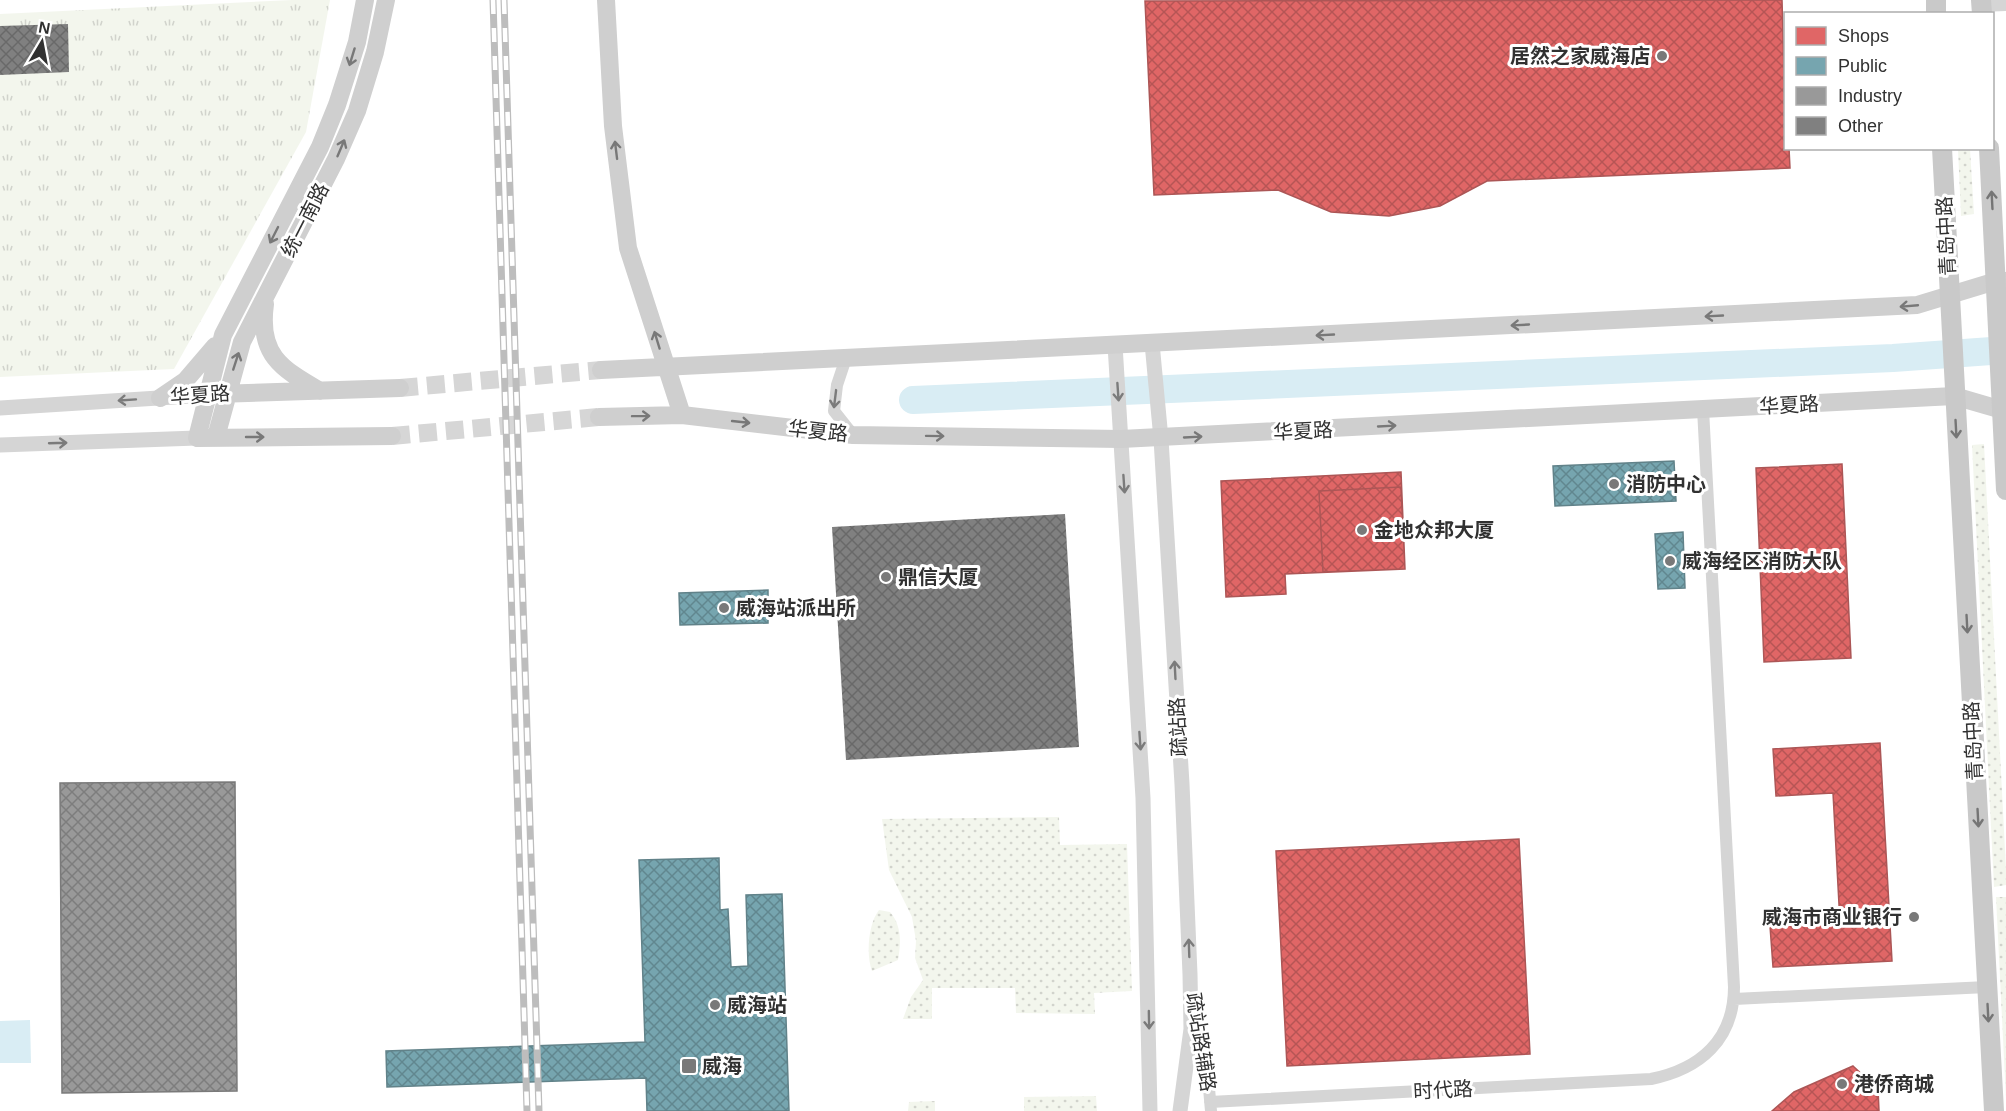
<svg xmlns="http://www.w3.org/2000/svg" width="2006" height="1111" font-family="Arial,'Noto Sans SC',sans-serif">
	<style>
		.grass { fill: url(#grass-dots) }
		.park { fill: url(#park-tufts) }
		.water { fill: #d9edf4 }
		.shops { fill: url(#shops-cross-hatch); stroke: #ac5656; stroke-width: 1.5 }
		.public { fill: url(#public-cross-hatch); stroke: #618289; stroke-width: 1.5 }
		.industry { fill: url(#industry-cross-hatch); stroke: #7a7a7a; stroke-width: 1.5 }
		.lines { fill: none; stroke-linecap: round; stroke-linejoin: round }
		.river { stroke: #d9edf4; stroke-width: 28 }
		.building { fill: url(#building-cross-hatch) }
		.secondary-tunnel { stroke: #d6d6d6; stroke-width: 18; stroke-dasharray: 18 9; stroke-linecap: butt }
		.minor { stroke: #d5d5d5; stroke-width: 12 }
		.tertiary { stroke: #d5d5d5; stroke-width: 15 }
		.secondary { stroke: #cfcfcf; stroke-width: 18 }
		.primary { stroke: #c9c9c9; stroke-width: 20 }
		.rail-casing { stroke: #bdbdbd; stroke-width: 7 }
		.rail { stroke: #fff; stroke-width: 4.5; stroke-dasharray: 14; stroke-linecap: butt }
		.oneway { stroke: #787878 }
		.oneway2 { stroke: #757575 }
		.oneway3 { stroke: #7b7b7b }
		.poi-dot { fill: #797979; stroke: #fff; stroke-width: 2 }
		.labels { text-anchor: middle; stroke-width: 6; stroke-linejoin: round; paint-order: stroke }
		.poi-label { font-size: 20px; font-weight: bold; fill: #313131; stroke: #fff; text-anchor: start }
		.street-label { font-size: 20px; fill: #313131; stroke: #fff }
	</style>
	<defs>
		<pattern id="grass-dots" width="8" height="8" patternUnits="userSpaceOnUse" patternTransform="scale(1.5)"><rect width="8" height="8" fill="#f3f6ed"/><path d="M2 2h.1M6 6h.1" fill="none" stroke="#d1d3cc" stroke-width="1.8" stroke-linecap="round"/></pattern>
		<pattern id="park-tufts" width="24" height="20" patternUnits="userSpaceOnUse" patternTransform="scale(1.5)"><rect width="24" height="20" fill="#f3f6ed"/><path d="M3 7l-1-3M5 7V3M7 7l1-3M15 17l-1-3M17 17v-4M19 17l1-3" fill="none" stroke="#d1d3cc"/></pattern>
		<pattern id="shops-cross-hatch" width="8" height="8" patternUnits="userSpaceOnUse" patternTransform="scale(1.5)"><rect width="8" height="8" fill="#e06666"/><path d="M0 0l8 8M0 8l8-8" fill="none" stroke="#b65555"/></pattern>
		<pattern id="public-cross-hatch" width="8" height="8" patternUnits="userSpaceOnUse" patternTransform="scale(1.5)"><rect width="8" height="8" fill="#76a5af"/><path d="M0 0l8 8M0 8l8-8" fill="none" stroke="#61878f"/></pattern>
		<pattern id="industry-cross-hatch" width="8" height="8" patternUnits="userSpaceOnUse" patternTransform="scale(1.5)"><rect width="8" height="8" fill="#999"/><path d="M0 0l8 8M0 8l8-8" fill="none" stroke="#7d7d7d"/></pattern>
		<pattern id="building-cross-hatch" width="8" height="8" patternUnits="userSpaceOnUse" patternTransform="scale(1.5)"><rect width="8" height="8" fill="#808080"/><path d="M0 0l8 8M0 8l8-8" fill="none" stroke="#696969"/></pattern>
	</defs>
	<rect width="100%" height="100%" fill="#fff"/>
	<path class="grass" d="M1958,149H1970L1974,214L1961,216Z
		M1984,444L2006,869V885L1994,887L1972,445Z
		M1059,817L1060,845L1127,844L1132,991L1094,993L1095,1014L1016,1013L1015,988H932V1019H903L911,997L923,980L915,958L916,941L912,917L889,870L882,819Z
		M1996,897H2006V1099Z
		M879,910L890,912C902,926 901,943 898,960L872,971C866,955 868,924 879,910Z
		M1096,1096L1097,1111H1024V1097Z
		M935,1101V1111H908L909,1102Z"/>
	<path class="park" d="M292,0H330L306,132L174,369L0,377V14Z"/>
	<path class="water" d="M30,1020L31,1063H0V1021Z"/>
	<path class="shops" d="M1782,0L1786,148H1789L1790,168L1487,181L1440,206L1389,216L1331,212L1278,190L1154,195L1145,1Z
		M1842,464L1851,658L1764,662L1756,468Z
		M1401,472L1405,569L1285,574L1286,594L1226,597L1221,481Z
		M1401,487L1405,569L1323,572L1319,491Z
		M1880,743L1892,961L1773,967L1770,926L1840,923L1833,793L1776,796L1773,749Z
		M1519,839L1530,1054L1287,1066L1276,851Z
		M1853,1066L1878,1089L1879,1111H1772L1794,1092Z"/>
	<path class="public" d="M1674,461L1676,501L1555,506L1553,466Z
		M1683,532L1685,588L1658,589L1655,534Z
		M768,590V623L680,625L679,593Z
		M719,858L720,910L728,909L731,967L748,966L746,895L782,894L789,1111H647L646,1078L387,1087L386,1051L645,1042L639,860Z"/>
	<path class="industry" d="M235,782L237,1091L62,1093L60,783Z"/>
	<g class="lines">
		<path class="river" d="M913,400L1893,358L2006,350"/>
	</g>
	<path class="building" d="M68,24L69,72L0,75V26Z
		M1065,514L1079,747L846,760L832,527Z"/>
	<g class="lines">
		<path class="secondary-tunnel" d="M400,388L601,370
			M392,436L599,417"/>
		<path class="minor" d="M1981,6L2006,5
			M846,358L837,385L834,411L853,435
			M1195,999L1206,1054L1211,1111
			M1734,999L1987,987
			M1210,1102L1651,1079C1700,1069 1734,1040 1734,987L1703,409"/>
		<path class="tertiary" d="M1152,343L1161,439L1182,784L1190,974L1191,1029L1180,1111
			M1115,345L1143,798L1150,1111
			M0,408L206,395
			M0,445L197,438"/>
		<path class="secondary" d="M365,0L357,42L337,105L320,147L223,335L197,438L392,436
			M606,0L613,126L628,248L682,415
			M265,304C258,354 280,368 320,391
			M601,370L1917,305L1996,281H2006
			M216,394L400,388
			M160,398L185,381L215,346
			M599,417L682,415L853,435L1121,439L1954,396L2006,411
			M216,437L242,342L336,159L357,111L375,52L386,0"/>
		<path class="primary" d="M1936,0V14
			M1981,0L1982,14
			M1942,148L1994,1111
			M1989,148L2006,490"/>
		<defs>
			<path id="rail" d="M493,0L527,1111
				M504,0L539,1111"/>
		</defs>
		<use href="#rail" class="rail-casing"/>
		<use href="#rail" class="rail"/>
	</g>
	<defs><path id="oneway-shaft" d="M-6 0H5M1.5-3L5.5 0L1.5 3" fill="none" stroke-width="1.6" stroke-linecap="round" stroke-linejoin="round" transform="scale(1.5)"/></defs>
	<g class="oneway">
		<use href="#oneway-shaft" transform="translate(352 57) rotate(107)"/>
		<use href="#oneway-shaft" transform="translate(341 148) rotate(-67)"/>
		<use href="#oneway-shaft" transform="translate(616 150) rotate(-97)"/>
		<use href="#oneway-shaft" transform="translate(274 235) rotate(117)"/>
		<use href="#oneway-shaft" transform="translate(1909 306) rotate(175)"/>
		<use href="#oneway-shaft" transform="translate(1714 316) rotate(177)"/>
		<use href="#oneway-shaft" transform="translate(1520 325) rotate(177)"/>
		<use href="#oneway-shaft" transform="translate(1325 335) rotate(177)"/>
		<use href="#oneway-shaft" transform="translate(657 340) rotate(-107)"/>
		<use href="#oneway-shaft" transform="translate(236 361) rotate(-72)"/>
		<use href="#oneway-shaft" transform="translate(641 416) rotate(-1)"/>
		<use href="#oneway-shaft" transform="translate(741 422) rotate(6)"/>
		<use href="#oneway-shaft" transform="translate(1387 426) rotate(-3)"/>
		<use href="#oneway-shaft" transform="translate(935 436) rotate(1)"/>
		<use href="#oneway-shaft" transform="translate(255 437)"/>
		<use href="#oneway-shaft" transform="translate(1193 437) rotate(-3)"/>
	</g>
	<g class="oneway2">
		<use href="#oneway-shaft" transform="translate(1992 200) rotate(-93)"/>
		<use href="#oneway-shaft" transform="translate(1956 429) rotate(87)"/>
		<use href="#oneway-shaft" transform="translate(1967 624) rotate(87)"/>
		<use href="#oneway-shaft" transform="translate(1978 818) rotate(87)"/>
		<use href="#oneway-shaft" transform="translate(1988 1013) rotate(87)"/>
	</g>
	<g class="oneway3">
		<use href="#oneway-shaft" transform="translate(1118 392) rotate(86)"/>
		<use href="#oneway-shaft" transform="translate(835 399) rotate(97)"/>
		<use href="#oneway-shaft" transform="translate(127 400) rotate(176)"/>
		<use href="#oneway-shaft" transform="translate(58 443) rotate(-2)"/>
		<use href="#oneway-shaft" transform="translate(1124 484) rotate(86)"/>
		<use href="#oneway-shaft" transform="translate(1175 670) rotate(-93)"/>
		<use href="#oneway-shaft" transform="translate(1140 741) rotate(86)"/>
		<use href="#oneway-shaft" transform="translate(1189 948) rotate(-92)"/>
		<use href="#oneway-shaft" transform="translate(1149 1020) rotate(89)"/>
	</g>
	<g class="poi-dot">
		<circle cx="1662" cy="56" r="6"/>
		<circle cx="1614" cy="484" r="6"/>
		<circle cx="1362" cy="530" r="6"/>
		<circle cx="1670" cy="561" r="6"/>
		<circle cx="886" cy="577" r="6"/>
		<circle cx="724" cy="608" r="6"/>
		<circle cx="1914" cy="917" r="6"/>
		<circle cx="715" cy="1005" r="6"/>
		<rect x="681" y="1058" width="16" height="16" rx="3"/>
		<circle cx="1842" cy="1084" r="6"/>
	</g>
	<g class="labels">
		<g class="poi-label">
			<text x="1650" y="63" text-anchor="end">居然之家威海店</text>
			<text x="1626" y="491">消防中心</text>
			<text x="1374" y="537">金地众邦大厦</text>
			<text x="1682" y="568">威海经区消防大队</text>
			<text x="898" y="584">鼎信大厦</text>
			<text x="736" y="615">威海站派出所</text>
			<text x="1902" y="924" text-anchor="end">威海市商业银行</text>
			<text x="727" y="1012">威海站</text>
			<text x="702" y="1073">威海</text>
			<text x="1854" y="1091">港侨商城</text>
		</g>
		<g class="street-label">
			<text transform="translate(305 220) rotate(-63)" y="7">统一南路</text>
			<text transform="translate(1946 236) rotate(-93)" y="7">青岛中路</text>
			<text transform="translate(200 395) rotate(-4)" y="7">华夏路</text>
			<text transform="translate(1789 405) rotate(-3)" y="7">华夏路</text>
			<text transform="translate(818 431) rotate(6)" y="7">华夏路</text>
			<text transform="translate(1303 431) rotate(-3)" y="7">华夏路</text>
			<text transform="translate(1178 727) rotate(-93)" y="7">疏站路</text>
			<text transform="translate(1973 741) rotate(-93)" y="7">青岛中路</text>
			<text transform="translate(1201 1042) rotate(81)" y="7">疏站路辅路</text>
			<text transform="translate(1443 1090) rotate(-3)" y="7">时代路</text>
		</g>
	</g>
	<rect x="1784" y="12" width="210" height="138" fill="#ffffff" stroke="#adadad" stroke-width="1.5"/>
	<rect x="1796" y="27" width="30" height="18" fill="#e06666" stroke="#adadad" stroke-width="1.5"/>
	<text x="1838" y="42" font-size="18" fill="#313131">Shops</text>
	<rect x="1796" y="57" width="30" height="18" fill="#76a5af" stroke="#adadad" stroke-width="1.5"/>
	<text x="1838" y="72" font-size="18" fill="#313131">Public</text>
	<rect x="1796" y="87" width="30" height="18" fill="#999999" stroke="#adadad" stroke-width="1.5"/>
	<text x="1838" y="102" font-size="18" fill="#313131">Industry</text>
	<rect x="1796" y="117" width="30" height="18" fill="#808080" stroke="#adadad" stroke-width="1.5"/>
	<text x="1838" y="132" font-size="18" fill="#313131">Other</text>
	<g transform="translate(42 42) rotate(10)" stroke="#ffffff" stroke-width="4.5" paint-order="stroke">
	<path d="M0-4.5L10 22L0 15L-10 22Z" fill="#313131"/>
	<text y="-9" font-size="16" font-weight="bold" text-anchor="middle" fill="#313131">N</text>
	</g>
</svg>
